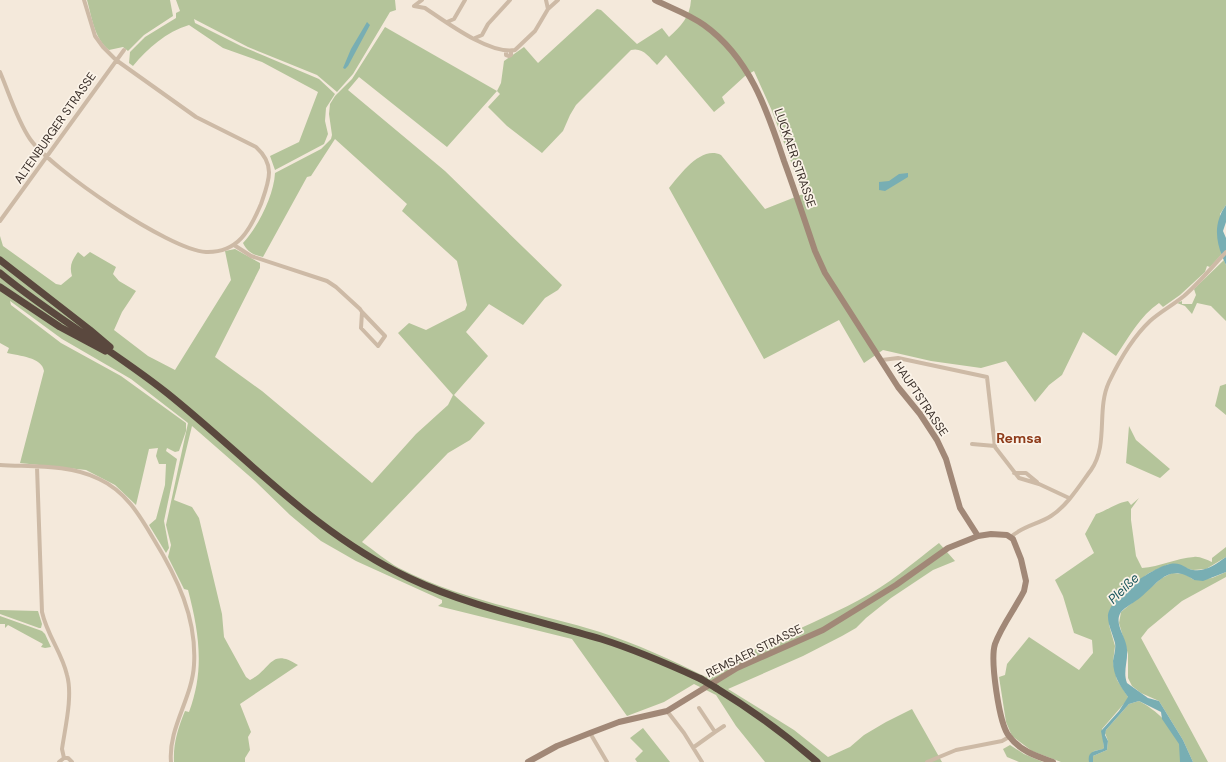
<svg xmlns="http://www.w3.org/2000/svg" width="1226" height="762" font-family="'DM Sans',sans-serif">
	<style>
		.green { fill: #b4c49a }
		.water { fill: #78aeb3 }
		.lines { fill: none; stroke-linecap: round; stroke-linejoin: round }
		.street { stroke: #cdbaa6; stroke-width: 4 }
		.secondary { stroke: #a18877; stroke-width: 6 }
		.highway { stroke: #5a483e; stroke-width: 7 }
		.highway-bridge { stroke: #5a483e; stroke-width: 7 }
		.labels { text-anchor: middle; stroke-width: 3.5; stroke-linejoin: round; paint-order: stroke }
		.street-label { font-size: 12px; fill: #392e28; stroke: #fbf3e8 }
		.water-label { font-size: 13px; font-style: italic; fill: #1a565d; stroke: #fbf3e8 }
		.quarter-label { font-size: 14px; font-weight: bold; fill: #8e3b1a; stroke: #fbf3e8 }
	</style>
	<rect width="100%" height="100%" fill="#f4e9db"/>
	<path class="green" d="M87,0H170L173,16L144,35L128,51L123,47L109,50C94,38 92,18 87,0Z
		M176,0H395L396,10L390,12L353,74L337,92L317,75L248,47L194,19L195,23L241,46L319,79L335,94L326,108L325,121L328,134L324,144L275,170L270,156L299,142L318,92L262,62L223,48L189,25C166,32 148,48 133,66L129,63L130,52L145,37L176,18V13L180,11Z
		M691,0H1226V205L1220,214L1221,255L1210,267L1207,266L1205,272L1180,295L1163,307L1159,303C1140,316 1129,337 1116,356L1083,332L1062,375L1049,385L1035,402L1006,361L981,368L931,361L883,350L864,363L839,320L764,359L669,188C680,175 701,145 721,155L765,209L803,194L772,111L754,71L745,76L722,97L725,103L714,112L666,55L657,65C649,57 643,47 631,50L576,105L570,115L563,131L542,153L507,126L488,107L500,94L497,91L447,147L359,77L348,90L445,171L562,285L558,290L545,298L523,325L489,304L466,332L488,356L454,395L485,423L470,440L448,453L362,542C374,550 386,561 399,568C462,601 533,611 600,632C637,644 672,660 706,677C754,645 809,627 859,600C888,585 913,563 939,543L955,561L933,570L891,598L866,618L856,628L842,636L803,656L728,689L794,730L828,757L850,747L864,735L886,722L912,709L942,762H765L736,726L716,695L694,684L664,702L627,716L572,639L438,606L442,603V600L356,561L321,541L290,515L255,481L192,426L174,500L192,507L199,518L222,614L224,637L246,677L250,680C272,669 270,647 298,665L240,704L251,732L248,737L250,750L245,758V762H174C173,744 178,728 185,711L189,712C205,670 199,632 188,590L184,589L168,557L171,545L166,525L188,423L131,379L62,339L10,301L11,305L61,343L121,376L186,423V431L179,451L175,452L167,448L166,451L177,459L164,521L169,548L166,553L149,525L156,519L165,485L166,464H159L156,456L158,448L149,449L136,505L115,485L86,470L20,463L44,371C42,357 19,356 7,353L9,348L0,343V236L3,246L56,284L61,285L72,276C69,266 72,260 78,252L84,257L90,252L116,267L113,274L119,281L136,291L122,312L114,330L148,356L175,370L231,280L225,251L235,249L260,263V268L215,357L262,391L372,483L416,434L448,405L453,395L398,333L409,323L426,330L465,310L467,305L457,261L402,211L407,204L335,139L311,176L307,177L263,257C254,255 247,252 243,243C258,227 274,195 275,173L321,149L331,139L332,135L329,114L330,104L335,96L352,79L385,27L497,91L501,83L504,61L524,47L538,63L597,9L601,10L637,44L662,28L669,37C681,26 690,17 691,0Z
		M1224,260L1226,265V321L1211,306L1197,303L1192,314L1185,306L1177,303L1182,301V304H1192L1196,295L1194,289Z
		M1226,384V415L1215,406L1220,386Z
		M1129,426L1136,440L1170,469L1160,478L1126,463Z
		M1139,498L1131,509V520L1136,556L1142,568C1160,567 1176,558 1194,557C1199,556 1207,560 1212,562V558L1226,547V557L1206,569L1193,570L1169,564L1149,573L1122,593L1109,625L1115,646L1113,662L1117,680L1128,697V699L1102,729L1104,747L1103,749L1094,751L1089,762H1061L1032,751L1012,736L1006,722L999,677L1005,675L1007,664L1029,637L1079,670L1093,653L1092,640L1074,633L1063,596L1055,580L1094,553L1085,534L1096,514C1108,510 1116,503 1128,501L1131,505Z
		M1226,572V577L1182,601L1148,629L1141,638L1208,762H1193L1183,740L1159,701L1141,693L1132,686L1128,678V654L1119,623L1121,612L1162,578L1172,573L1185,574L1194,580L1212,578Z
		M0,610L38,611L42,624L41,628H39L0,614Z
		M0,616L42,631L45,634L51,647L45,648L41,647L43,644L8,625L5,628V624H0Z
		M1139,701C1155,709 1176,728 1180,746C1181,751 1180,757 1180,762H1093V756L1107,750L1108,741L1105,733L1106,730L1129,704Z
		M643,728L670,762H637L635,759L643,751L630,738Z
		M1010,745L1024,754L1043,762H1019L1007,757L1003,749Z"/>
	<path class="water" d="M367,22L370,25L348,66L345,69L343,68L351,49Z
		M908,173V177L885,191L879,190V182L889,181L899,174Z
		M1226,205V222L1223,231L1226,238V265C1216,244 1212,225 1226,205Z
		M1226,557V572L1203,581L1194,580C1169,563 1159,582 1141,597C1135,602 1125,607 1121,612C1114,622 1124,635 1126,644C1130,658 1122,670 1127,683L1148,698L1159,701L1183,740L1193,762H1180L1179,744L1162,719L1161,712L1139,701L1129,704L1106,730L1105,735L1108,741L1107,750L1093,756V762H1089C1087,751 1095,751 1103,749L1104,747L1101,731L1119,711L1128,697C1120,686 1113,675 1113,661C1114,655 1116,649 1115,643C1113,635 1108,625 1108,617C1108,598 1153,567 1170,564C1182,562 1183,568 1193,570C1206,572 1216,564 1226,557Z"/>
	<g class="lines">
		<path class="street" d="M546,0L548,9
			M414,6L425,8C446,22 490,55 515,50L535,31L548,9L558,0
			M414,6L422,0
			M447,22L454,19L465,0
			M475,38L482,35L488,24L510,0
			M506,51V55L509,56L511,55V51
			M0,72C9,93 17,120 30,139C51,169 169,250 206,252C238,253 250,230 261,204C269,181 276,165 256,147L196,117L116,60L103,47L95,36L84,0
			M0,221L124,50
			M234,245L251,256L327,281L336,287L360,309L362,312L385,336L378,346L361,328L362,312
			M882,360L898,358L987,377L995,447L1019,478L1039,484L1069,498
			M972,444L995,446
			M0,465C32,467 69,464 99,479C125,491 139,514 153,538C177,577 197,618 194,665C192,699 168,728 171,762
			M37,467L42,612C47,635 62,653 67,675C73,696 65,728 62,749L64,758
			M1014,473H1026L1037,482
			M1011,537C1022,526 1039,524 1051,516C1067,506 1080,485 1091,470C1109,444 1096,410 1109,382C1119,361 1132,338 1150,321C1160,312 1173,305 1184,296C1199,283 1212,267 1226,252
			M667,711L684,733L702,762
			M715,732L724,726
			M590,733L607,762
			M694,747L715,732L699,708
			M64,758H68L72,762
			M59,762L64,758
			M927,762L956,750L1002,741L1009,737"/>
		<path class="secondary" d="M655,0C671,8 689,14 704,25C750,58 767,110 784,161C795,191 805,221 815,251L825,273L898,387L920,414L937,440L946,459L960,508L978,536
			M528,762L557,746L590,733L619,722L667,711L737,668L823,630L896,585L948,548L978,536L991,534L1007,535L1013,539L1021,559L1026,581L1024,591C1015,609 1002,625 995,644C990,660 999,724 1009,736C1020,751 1036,756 1053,762"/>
		<path class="highway" d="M0,260L90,330L110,347
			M0,273C53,317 113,350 167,393C247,457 315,534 409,578C470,607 537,620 601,639C636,650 668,664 701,679
			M0,287L60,327L105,351
			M716,688C752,710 785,734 817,762"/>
		<path class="highway-bridge" d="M701,679L716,688"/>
	</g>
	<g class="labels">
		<g class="street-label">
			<text transform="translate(55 128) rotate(-55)" y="4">ALTENBURGER STRASSE</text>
			<text transform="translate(795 158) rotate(71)" y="4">LUCKAER STRASSE</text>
			<text transform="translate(921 399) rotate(56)" y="4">HAUPTSTRASSE</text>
			<text transform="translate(754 651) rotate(-26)" y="4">REMSAER STRASSE</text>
		</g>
		<g class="water-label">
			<text transform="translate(1123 588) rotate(-44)" y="5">Pleiße</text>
		</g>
		<g class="quarter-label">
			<text x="1019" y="443">Remsa</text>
		</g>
	</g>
</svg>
